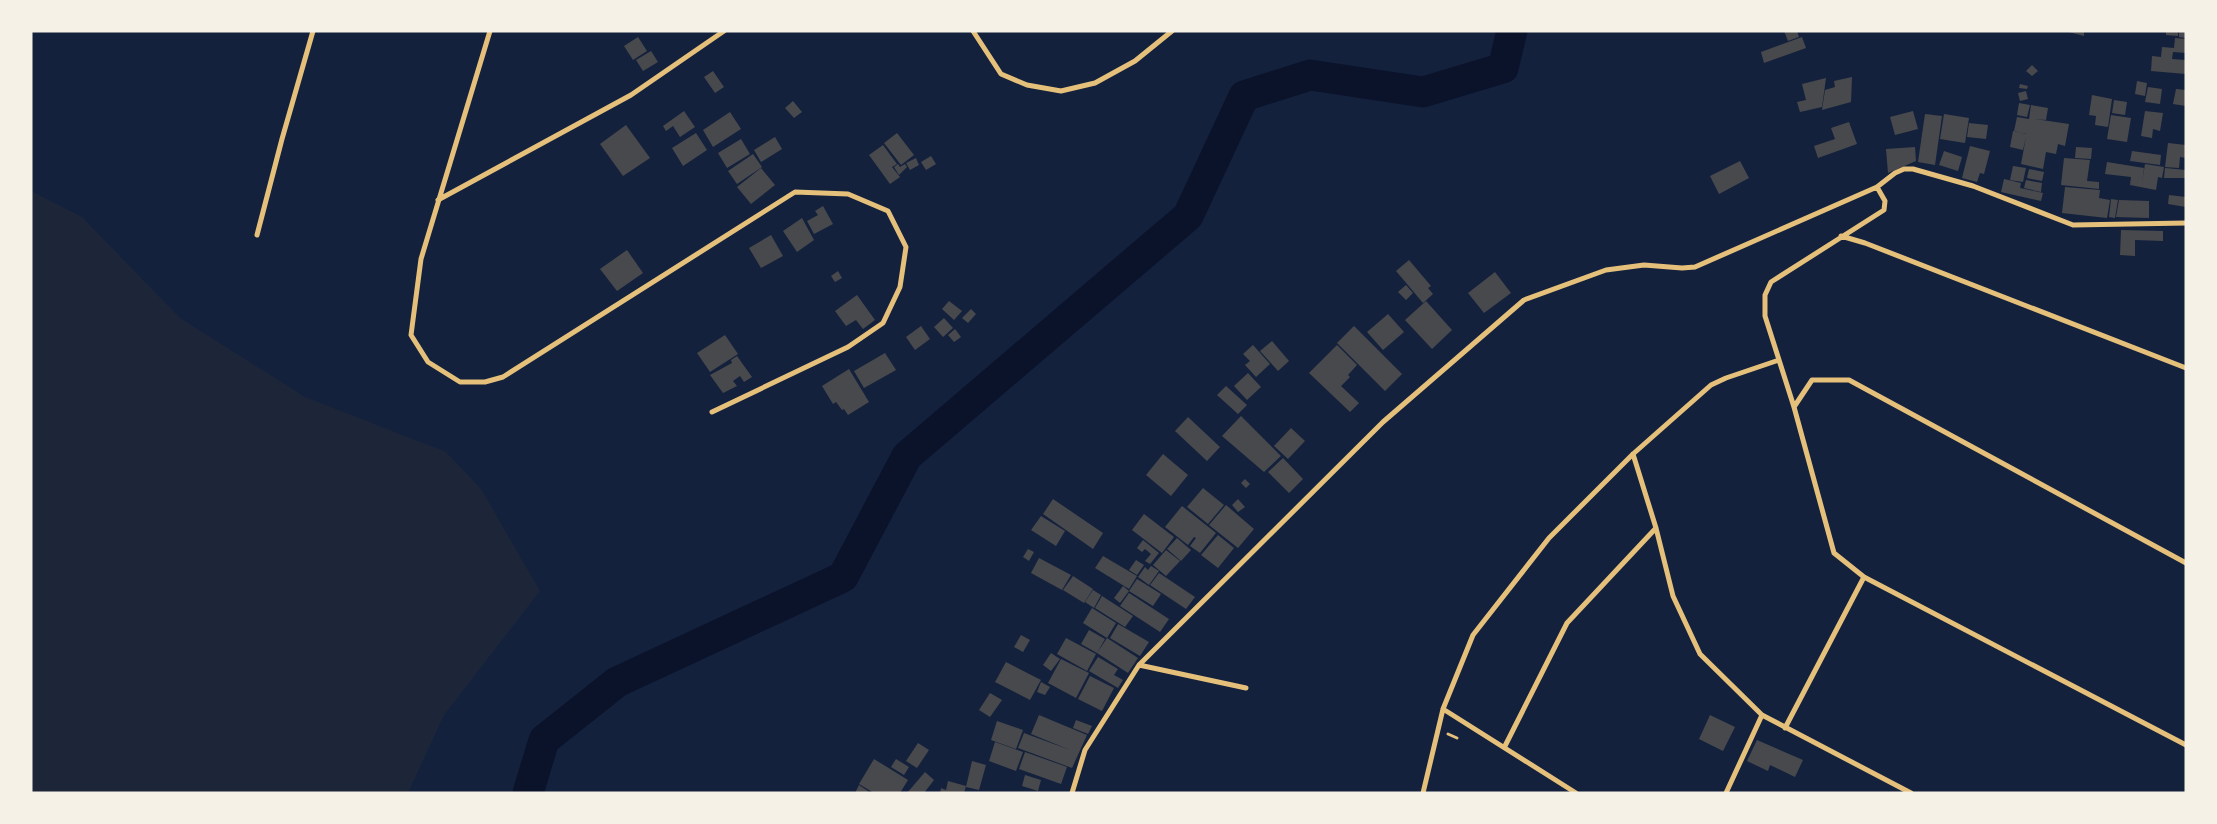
<svg xmlns="http://www.w3.org/2000/svg" width="2217" height="824" font-family="Barlow,sans-serif">
	<style>
		.green { fill: #1d2539 }
		.lines { fill: none; stroke-linecap: round; stroke-linejoin: round }
		.river { stroke: #0b132b; stroke-width: 31 }
		.building { fill: #48494c }
		.path { stroke: #e5c07b; stroke-width: 3 }
		.minor { stroke: #e5c07b; stroke-width: 5 }
	</style>
	<rect width="100%" height="100%" fill="#14213d"/>
	<path class="green" d="M31,191L82,217L180,318L305,397L446,452L481,489L540,591L444,715L408,793H31Z"/>
	<g class="lines">
		<path class="river" d="M528,793L544,740L617,682L843,577L907,456L1188,216L1244,96L1310,75L1423,92L1503,68L1512,31"/>
	</g>
	<path class="building" d="M1784,31H1797L1799,37L1788,41Z
		M2065,31H2084V36Z
		M2166,31H2178V36L2166,35Z
		M2179,31H2186V38L2179,37Z
		M638,37L647,51L633,60L624,46Z
		M1802,37L1806,48L1764,63L1761,52Z
		M2175,38L2186,39V53L2173,52L2172,59L2186,60V74L2151,71L2152,56L2161,57L2162,47L2174,48Z
		M651,51L658,62L643,71L636,60Z
		M2032,65L2038,71L2032,76L2026,71Z
		M713,71L724,87L715,93L704,77Z
		M1852,77L1851,102L1822,110L1825,90L1835,87L1834,81Z
		M1826,78L1822,107L1800,112L1797,102L1806,100L1802,84Z
		M2137,81L2147,83L2145,96L2135,94Z
		M2020,84L2028,86L2027,89L2019,88Z
		M2148,87L2162,89L2160,104L2145,102Z
		M2176,89L2186,90V106L2173,104Z
		M2026,91L2028,99L2020,101L2018,93Z
		M2092,95L2112,99L2108,127L2095,125L2096,116L2089,115Z
		M2114,100L2127,102L2125,115L2112,113Z
		M793,101L802,112L794,118L785,108Z
		M2019,103L2030,105L2027,117L2017,115Z
		M2031,105L2048,108L2046,120L2035,119L2069,124L2065,146L2058,144L2056,154L2046,152L2043,169L2021,164L2026,137L2023,150L2010,147L2013,131L2027,134L2014,131L2017,117L2029,119Z
		M684,111L695,127L680,137L673,126L666,131L663,126Z
		M1913,111L1918,129L1895,135L1890,117Z
		M2145,111L2163,113L2160,131L2153,129L2152,138L2141,136Z
		M730,112L741,129L713,147L703,130Z
		M1925,114L1942,116L1935,165L1918,162Z
		M1944,114L1969,118L1965,143L1940,139Z
		M2111,115L2131,118L2127,142L2107,139Z
		M1849,122L1857,144L1818,158L1814,146L1835,139L1831,128Z
		M1969,123L1988,125L1986,139L1967,137Z
		M626,125L650,158L623,176L600,144Z
		M696,133L707,150L683,166L672,148Z
		M897,133L914,155L901,165L884,143Z
		M775,137L782,149L761,162L754,150Z
		M741,139L750,154L727,168L718,153Z
		M2168,143L2186,145V158L2180,157L2179,168L2165,167Z
		M883,145L897,164L892,167L900,177L890,184L869,155Z
		M1970,146L1990,151L1984,174L1980,173L1977,182L1962,178Z
		M1915,147L1916,161L1888,173L1886,149Z
		M2076,147L2092,148L2091,159L2075,158Z
		M1944,151L1962,157L1958,171L1939,165Z
		M2132,151L2161,155L2160,165L2130,161Z
		M753,154L762,167L737,184L728,171Z
		M931,156L936,164L926,170L921,162Z
		M916,158L919,165L910,170L906,163Z
		M2064,158L2090,160L2087,181L2099,182V189L2061,185Z
		M1740,161L1749,178L1719,194L1710,176Z
		M2107,162L2144,168L2142,182L2145,164L2164,167L2162,178L2158,177L2156,190L2130,185L2131,177L2105,174Z
		M898,164L900,167L905,164L907,167L899,175L894,167Z
		M2013,166L2026,168L2023,182L2010,180Z
		M761,168L775,185L751,204L737,187Z
		M2165,168L2186,170V178H2164Z
		M2029,169L2044,172L2042,181L2027,178Z
		M2004,179L2021,183L2020,188L2043,193L2041,201L2001,192Z
		M2026,180L2042,183L2041,192L2024,188Z
		M2065,187L2100,190L2099,198L2110,200L2107,218L2062,213Z
		M2169,195L2186,197V207L2168,204Z
		M2111,199L2118,200L2115,218L2109,217Z
		M2119,200L2149,201V218L2116,217Z
		M823,206L833,224L814,234L807,221L818,215L815,211Z
		M802,218L814,240L797,252L783,231Z
		M2121,230L2163,231V241L2135,240V256L2120,255Z
		M771,235L783,256L761,268L749,248Z
		M627,250L643,273L617,291L600,269Z
		M1409,260L1431,286L1428,288L1433,294L1423,303L1396,271Z
		M838,271L842,278L835,282L831,276Z
		M1495,272L1511,293L1484,313L1468,293Z
		M1406,285L1413,293L1406,300L1398,292Z
		M857,295L875,320L863,329L856,320L846,326L835,311Z
		M949,301L962,311L954,320L942,309Z
		M1426,301L1452,330L1432,349L1405,320Z
		M971,309L976,314L968,323L962,318Z
		M1388,314L1404,332L1383,350L1367,332Z
		M944,318L953,328L943,337L934,327Z
		M921,326L930,339L915,350L906,337Z
		M1354,326L1402,374L1385,391L1337,343Z
		M955,329L961,337L954,342L948,335Z
		M725,335L738,354L710,372L697,353Z
		M1272,341L1289,361L1278,371L1260,351Z
		M1253,345L1270,364L1256,377L1245,365L1250,361L1243,354Z
		M1337,345L1357,365L1348,375L1350,377L1341,386L1359,403L1350,412L1309,373Z
		M885,353L896,370L864,388L854,371Z
		M737,356L752,377L744,382L740,376L733,381L737,386L723,393L710,375L732,363L731,360Z
		M849,369L869,402L848,415L844,409L842,410L836,402L833,404L822,386Z
		M1248,373L1261,387L1247,400L1234,386Z
		M1226,386L1247,405L1238,414L1217,395Z
		M1241,416L1281,456L1264,472L1222,436Z
		M1188,417L1220,447L1207,461L1175,431Z
		M1291,428L1305,441L1288,459L1274,446Z
		M1163,454L1188,475L1171,496L1146,475Z
		M1283,458L1303,479L1289,493L1268,472Z
		M1245,479L1250,484L1246,488L1241,483Z
		M1203,488L1224,505L1208,524L1187,507Z
		M1053,499L1103,533L1093,549L1043,514Z
		M1238,499L1245,507L1238,512L1232,505Z
		M1226,505L1254,529L1238,548L1209,525Z
		M1182,506L1216,533L1200,553L1190,546L1196,538L1194,537L1188,545L1165,527Z
		M1144,514L1174,537L1162,553L1132,530Z
		M1041,516L1065,531L1056,546L1031,530Z
		M1218,535L1234,548L1218,568L1201,555Z
		M1177,538L1191,550L1181,561L1167,549Z
		M1143,540L1159,553L1150,564L1145,561L1151,554L1145,549L1142,552L1137,548Z
		M1028,549L1034,552L1029,561L1023,557Z
		M1166,550L1180,561L1166,576L1153,565Z
		M1103,556L1137,576L1129,589L1095,568Z
		M1039,558L1071,575L1062,590L1031,573Z
		M1136,560L1144,565L1137,575L1129,570Z
		M1151,566L1159,571L1149,585L1138,577L1145,567L1148,570Z
		M1159,573L1195,597L1186,609L1150,585Z
		M1073,576L1093,589L1084,603L1063,590Z
		M1137,579L1161,594L1153,606L1129,591Z
		M1123,586L1129,591L1120,603L1114,598Z
		M1093,590L1101,595L1094,608L1085,602Z
		M1129,593L1169,619L1160,632L1120,606Z
		M1102,596L1133,616L1125,627L1095,608Z
		M1092,608L1116,623L1107,638L1083,623Z
		M1118,624L1149,642L1140,656L1110,638Z
		M1089,630L1105,639L1097,653L1081,644Z
		M1021,635L1030,640L1023,652L1014,647Z
		M1066,638L1096,654L1087,671L1057,654Z
		M1107,638L1138,658L1128,673L1097,653Z
		M1051,653L1060,659L1051,671L1043,665Z
		M1098,657L1118,669L1114,675L1123,680L1118,688L1089,671Z
		M1061,659L1089,673L1076,698L1048,683Z
		M1006,662L1041,680L1030,700L995,682Z
		M1090,676L1114,688L1102,711L1078,699Z
		M1041,682L1050,687L1045,695L1037,692Z
		M990,693L1002,700L990,717L979,710Z
		M1039,715L1087,735L1072,768L1018,748L1024,733L1070,750L1031,734Z
		M1710,715L1735,727L1723,751L1699,739Z
		M1076,720L1092,726L1088,734L1073,728Z
		M997,721L1023,730L1016,749L991,740Z
		M1757,740L1803,760L1795,777L1770,765L1768,771L1747,761Z
		M995,742L1023,752L1016,771L989,761Z
		M918,743L929,750L917,768L906,761Z
		M1025,752L1067,767L1061,784L1019,769Z
		M874,759L908,780L900,793H874L859,784Z
		M896,759L909,767L904,775L891,767Z
		M972,761L986,765L979,790L966,787Z
		M925,772L934,780L924,793H907Z
		M1025,775L1041,780L1038,791L1022,786Z
		M948,781L966,786L964,793H940L941,788L946,790Z
		M859,785L868,791L867,793H855Z"/>
	<g class="lines">
		<path class="path" d="M1448,734L1457,738"/>
		<path class="minor" d="M490,31L421,259L411,335L428,362L460,382H485L503,377L795,192L848,194L888,211L906,247L900,287L883,323L848,347L712,412
			M973,31L1001,74L1027,85L1061,91L1095,83L1135,61L1172,31
			M1877,187L1885,201L1884,210L1771,282L1765,295V316L1794,407L1834,553L1864,577L2186,745
			M438,200L631,95L724,31
			M257,235L282,139L313,31
			M1841,236L1865,243L2186,368
			M1794,407L1812,380H1849L2186,563
			M1633,454L1656,528L1673,596L1700,654L1762,715L1911,793
			M1139,665L1246,688
			M1443,709L1576,793
			M1785,728L1864,577
			M1505,746L1567,623L1656,528
			M1072,793L1085,750L1139,665L1383,422L1524,300L1606,270L1644,265L1682,268L1695,267L1877,187L1895,173L1904,169H1913L1973,186L2073,225L2186,223
			M1423,793L1443,709L1473,635L1549,538L1633,454L1711,385L1726,378L1779,360
			M1726,793L1762,715"/>
	</g>
	<rect width="2217" height="824" fill="none" stroke="#f6f1e7" stroke-width="65"/>
</svg>
